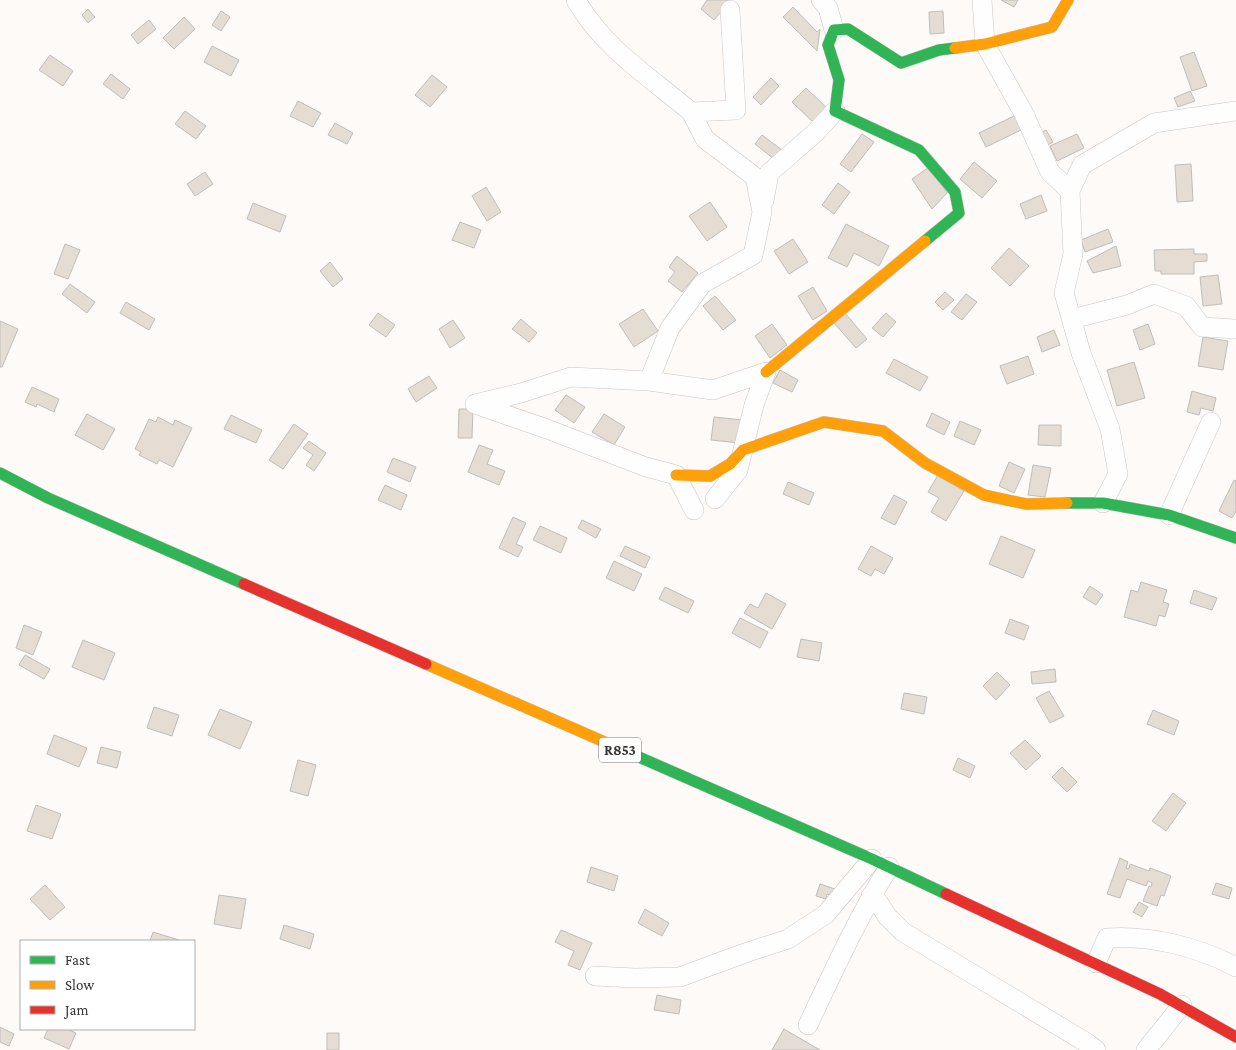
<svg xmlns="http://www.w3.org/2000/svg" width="1236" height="1050" font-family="'Crimson Pro',serif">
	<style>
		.building { fill: #e5dcd3; stroke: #bfbebc }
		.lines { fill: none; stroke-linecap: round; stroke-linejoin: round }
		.street-casing { stroke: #c9c6c5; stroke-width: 20 }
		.fast-casing { stroke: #c9c6c5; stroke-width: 12 }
		.slow-casing { stroke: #c9c6c5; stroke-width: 12 }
		.jam-casing { stroke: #c9c6c5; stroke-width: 12 }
		.street { stroke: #fffefe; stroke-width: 19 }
		.fast { stroke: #30b455; stroke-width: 11 }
		.slow { stroke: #ff9f0a; stroke-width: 11 }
		.jam { stroke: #e5322d; stroke-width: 11 }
		.labels { text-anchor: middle; stroke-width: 4.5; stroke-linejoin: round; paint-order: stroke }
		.shield { fill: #fff; stroke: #737271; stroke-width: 1 }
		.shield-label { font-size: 15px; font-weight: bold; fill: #373534 }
	</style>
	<rect width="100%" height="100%" fill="#fdfaf8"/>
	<path class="building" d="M707,0H731L714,20L701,9Z
		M1001,0H1018L1014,7Z
		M793,7L817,32L820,29L817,51L783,17Z
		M88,9L95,17L88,23L82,15Z
		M221,11L230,17L221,31L212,25Z
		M943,11L944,33L930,34L929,12Z
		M184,17L195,29L174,49L163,38Z
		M149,20L156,29L138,44L131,35Z
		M212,46L239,60L231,76L204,62Z
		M1194,52L1207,86L1192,91L1180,57Z
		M50,55L73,71L63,86L39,70Z
		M111,74L130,89L123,99L103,84Z
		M432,75L447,87L430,107L415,95Z
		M771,78L779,86L761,105L753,97Z
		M806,88L828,109L814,123L792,102Z
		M1190,91L1195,101L1178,107L1174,98Z
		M298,101L321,113L313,127L290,116Z
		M185,111L206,126L196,139L175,124Z
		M1016,115L1023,129L986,147L979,133Z
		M335,123L353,133L347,144L328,135Z
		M1046,130L1053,142L1046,146L1039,134Z
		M862,134L874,142L851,172L840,164Z
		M1077,134L1084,148L1057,161L1050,146Z
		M762,135L782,150L774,159L755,144Z
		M974,162L997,181L982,198L960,179Z
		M1191,164L1193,201L1177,202L1175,165Z
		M929,167L947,193L932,209L912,179Z
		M205,172L213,184L195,196L187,184Z
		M838,183L850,192L834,214L822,205Z
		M486,187L501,212L487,221L472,196Z
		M1041,195L1047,211L1026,219L1020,204Z
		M710,202L727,227L707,241L689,216Z
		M253,203L286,216L280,232L247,219Z
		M460,222L481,230L474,248L452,240Z
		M846,224L889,246L879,266L854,253L847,267L828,258Z
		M1108,229L1113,242L1085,252L1081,240Z
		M793,239L808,262L789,274L774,251Z
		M65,244L80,250L68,279L54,274Z
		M1116,246L1121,266L1093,273L1087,261Z
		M1009,248L1029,266L1010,286L991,268Z
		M1194,249V254H1207V261L1194,262V274H1161V271H1155L1154,250Z
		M677,256L698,273L682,292L668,281L675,272L669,267Z
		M330,262L343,279L333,287L320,271Z
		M1218,275L1222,304L1203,306L1200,277Z
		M70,284L95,302L87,313L62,294Z
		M813,287L827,311L813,320L798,296Z
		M945,292L954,300L943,310L935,302Z
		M966,294L977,302L962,320L951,312Z
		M715,296L736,320L723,330L703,306Z
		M126,302L155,319L149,330L120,313Z
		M643,309L658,331L634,347L619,324Z
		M378,313L395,325L386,337L369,325Z
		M845,313L867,339L856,348L834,323Z
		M886,313L896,322L883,337L872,328Z
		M521,319L537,333L529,342L512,329Z
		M453,320L465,338L450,348L439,329Z
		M0,321L18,329L2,367H0Z
		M772,324L787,345L770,358L755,336Z
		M1148,324L1155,344L1140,350L1133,330Z
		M1054,330L1060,345L1042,352L1037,337Z
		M1203,337L1228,341L1223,370L1198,366Z
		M1028,356L1034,374L1007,384L1000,366Z
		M894,359L928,377L920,391L886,373Z
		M1134,362L1145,398L1117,406L1107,370Z
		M780,370L798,380L792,392L773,383Z
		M429,376L437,388L416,402L408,389Z
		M32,387L59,399L54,412L37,404L36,407L25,402Z
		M1192,391L1216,398L1213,411L1201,408L1199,415L1187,412Z
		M566,395L585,407L574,423L555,410Z
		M459,409H473L472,438H458Z
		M932,413L950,422L944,435L926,426Z
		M87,414L115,429L103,450L75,435Z
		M604,414L625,427L614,445L592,432Z
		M231,415L262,430L256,443L224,429Z
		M158,417L173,425L175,420L192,428L173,467L159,460L157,464L139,455L141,452L135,449L149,419L156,422Z
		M714,417L743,420L740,443L711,440Z
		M960,421L981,430L974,445L954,436Z
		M294,424L308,434L283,469L269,460Z
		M1039,425H1061V446L1038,445Z
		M309,441L326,453L314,471L306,465L313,455L303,448Z
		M479,445L493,450L487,464L505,471L499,485L468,472Z
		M393,458L416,467L410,482L387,472Z
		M1009,462L1025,469L1014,493L999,486Z
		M1033,465L1051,468L1045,497L1028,495Z
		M938,475L964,491L946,521L931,512L939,498L928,492Z
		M1234,480L1236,481V511L1232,518L1219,511Z
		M788,482L814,493L809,505L783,494Z
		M385,485L407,495L401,510L378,500Z
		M894,495L907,502L895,525L881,518Z
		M513,517L526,523L516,544L523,547L518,557L499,548Z
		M582,520L601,529L596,538L578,528Z
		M540,526L567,538L561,553L533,540Z
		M1001,536L1035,550L1023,578L989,564Z
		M625,546L650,557L645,568L620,556Z
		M871,546L893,558L884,574L875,569L871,576L858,569Z
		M614,561L642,574L634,591L606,578Z
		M1141,582L1167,590L1163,602L1169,604L1165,617L1159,615L1156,626L1124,617L1131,590L1138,592Z
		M1090,586L1103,595L1096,605L1083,597Z
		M665,587L694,601L688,613L659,599Z
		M1194,590L1217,598L1212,610L1190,603Z
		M766,593L786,604L772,629L744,613L750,604L758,608Z
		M740,618L768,632L760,648L732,633Z
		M1010,619L1029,626L1024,640L1005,633Z
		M24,625L42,632L33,655L16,648Z
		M801,639L822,643L819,661L797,657Z
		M83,640L115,653L104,680L72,667Z
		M25,655L50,669L44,679L19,665Z
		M1055,669L1056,682L1032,684L1031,672Z
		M997,672L1010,685L996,700L983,686Z
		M1049,691L1064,716L1050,723L1036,698Z
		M904,693L927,697L924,714L901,709Z
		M154,707L179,715L172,736L147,728Z
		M220,709L252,722L240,749L208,735Z
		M1153,710L1179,721L1174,735L1147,724Z
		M54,735L87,748L79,767L47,754Z
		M1025,740L1041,756L1026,770L1010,753Z
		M101,747L121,752L117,768L97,763Z
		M958,758L975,766L970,778L953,770Z
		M298,760L316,765L308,796L290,791Z
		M1062,767L1077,782L1067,792L1052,777Z
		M1173,793L1186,803L1166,831L1152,821Z
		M36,805L61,814L52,839L27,831Z
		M1120,858L1128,862L1126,868L1129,869L1130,864L1149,871L1150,868L1171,876L1164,896L1161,895L1157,906L1143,901L1149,886L1151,887L1152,883L1148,881L1146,886L1127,879L1120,898L1107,894Z
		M591,867L618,876L614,891L587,882Z
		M1216,883L1232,888L1229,899L1212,894Z
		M820,884L835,889L833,896L827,894L826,899L816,896Z
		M45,885L65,907L50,920L30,899Z
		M219,895L246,899L241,929L214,924Z
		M1139,902L1148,907L1142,917L1133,912Z
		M645,909L669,923L662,936L638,923Z
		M284,925L314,934L310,949L280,939Z
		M561,930L592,943L580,970L568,965L574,951L555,942Z
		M153,932L179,940L178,941H150Z
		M657,995L681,1000L679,1014L654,1010Z
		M0,1027L14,1034L9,1046L0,1042Z
		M48,1029H67L76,1033L69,1049L44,1038Z
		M784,1029L820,1050H772Z
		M327,1033H339V1050H327Z"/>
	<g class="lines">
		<defs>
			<path id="street" d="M576,0C603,48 650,77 691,112L736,110L730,10
				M821,0L828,8L834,30
				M982,0L985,44L1024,114L1050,172L1070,191
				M764,201L769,173L815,133L835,111
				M1072,319L1127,305L1154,294L1186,306L1202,327L1236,329
				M649,381L670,328L702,284L753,255L762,212L755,177L705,139L691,112
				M475,404L521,393L571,377L649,381L713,390L766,372L754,405L738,470L715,499
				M475,404L547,429L646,467L676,475L694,510
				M1103,503L1118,474L1110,429L1081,353L1064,293L1073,254L1070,191L1082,165L1154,123L1236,111
				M1169,515L1211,422
				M871,896L879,903L887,916L903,932L1087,1043L1096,1050
				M1096,963L1107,938C1151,935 1198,947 1236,967
				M595,976L635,978L680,977L745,953L788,939L826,914L872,859
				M808,1025C833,972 858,917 889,867
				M1146,1050L1182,1005"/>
			<path id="fast" d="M925,241L959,213L955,192L919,150L835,111L839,80L828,45L834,30L848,29L901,63L939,50L955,48
				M0,473L48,498L244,584
				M1067,503H1103L1169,515L1236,538
				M632,754L872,859L946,894"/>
			<path id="slow" d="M955,48L985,44L1052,27L1068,0
				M766,372L925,241
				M676,475L710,476L730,464L743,450L824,422L883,431L925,463L984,495L1026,504L1067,503
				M426,664L632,754"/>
			<path id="jam" d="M244,584L426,664
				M946,894L1160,994L1236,1037"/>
		</defs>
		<use href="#street" class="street-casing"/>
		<use href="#fast" class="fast-casing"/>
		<use href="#slow" class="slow-casing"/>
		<use href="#jam" class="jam-casing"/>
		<use href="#street" class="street"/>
		<use href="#fast" class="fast"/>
		<use href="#slow" class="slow"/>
		<use href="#jam" class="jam"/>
	</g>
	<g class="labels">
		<rect class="shield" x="599" y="737.5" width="42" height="25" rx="4"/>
		<g class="shield-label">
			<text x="620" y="755">R853</text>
		</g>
	</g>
	<rect x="20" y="940" width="175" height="90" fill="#ffffff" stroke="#afaeae"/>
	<rect x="30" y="956" width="25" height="8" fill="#30b455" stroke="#afaeae"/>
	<text x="65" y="965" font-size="15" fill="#373534">Fast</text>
	<rect x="30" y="981" width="25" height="8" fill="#ff9f0a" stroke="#afaeae"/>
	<text x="65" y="990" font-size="15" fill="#373534">Slow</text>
	<rect x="30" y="1006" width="25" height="8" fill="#e5322d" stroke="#afaeae"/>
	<text x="65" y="1015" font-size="15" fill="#373534">Jam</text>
</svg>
